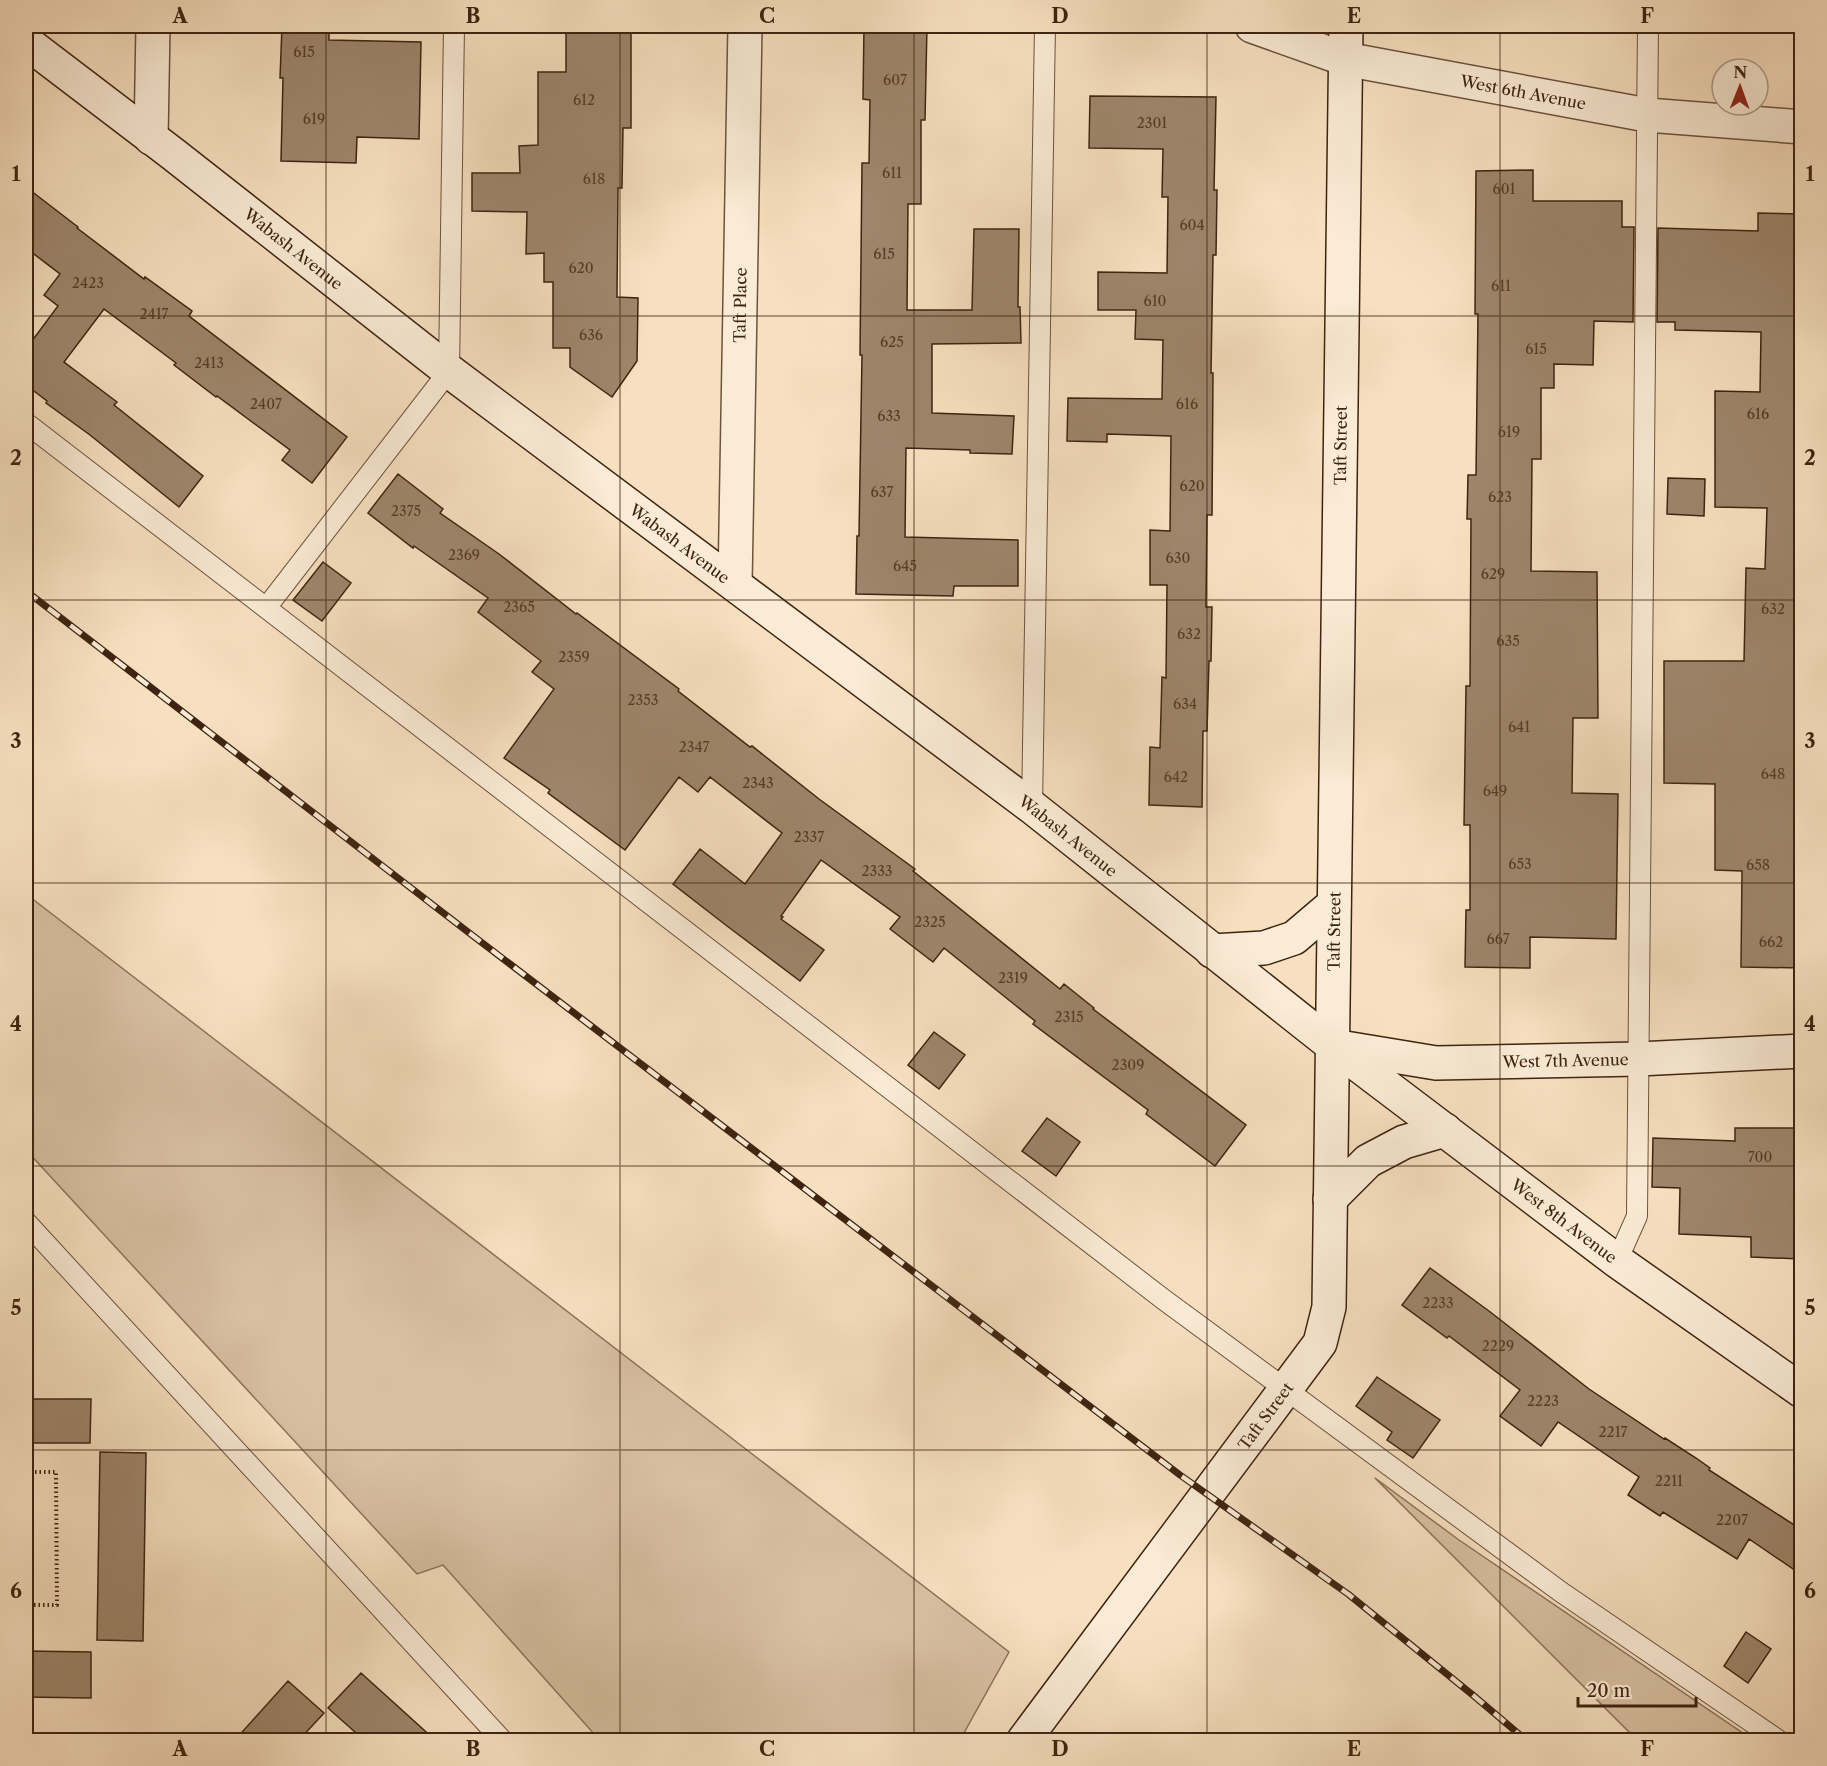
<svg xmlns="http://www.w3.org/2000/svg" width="1827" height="1766" font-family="'Libre Caslon Text',serif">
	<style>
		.green { fill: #d8c0a2; stroke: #8b7259; stroke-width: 1.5 }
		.building { fill: #9e866c; stroke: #3e2410; stroke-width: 1.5 }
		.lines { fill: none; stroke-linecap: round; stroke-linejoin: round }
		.lane-casing { stroke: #6c533c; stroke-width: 22 }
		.street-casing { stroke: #6c533c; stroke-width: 36 }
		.secondary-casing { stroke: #3e2410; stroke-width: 36 }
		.path { stroke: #3e2410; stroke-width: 4; stroke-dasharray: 1.5 3; stroke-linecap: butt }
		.lane { stroke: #faebd6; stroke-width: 20 }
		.street { stroke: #faebd6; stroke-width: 33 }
		.secondary { stroke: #faebd6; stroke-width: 33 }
		.rail-casing { stroke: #3e2410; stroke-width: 7 }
		.rail { stroke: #faebd6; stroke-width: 4.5; stroke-dasharray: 14; stroke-linecap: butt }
		.grid { fill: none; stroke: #3e2410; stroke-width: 1.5; stroke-opacity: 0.55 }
		.labels { text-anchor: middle; stroke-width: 4.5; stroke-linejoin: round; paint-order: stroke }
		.number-label { font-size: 14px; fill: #563c27 }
		.street-label { font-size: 16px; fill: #3e2410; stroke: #faebd6 }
		.neatline { fill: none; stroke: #3e2410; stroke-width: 2 }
		.grid-label { font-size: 20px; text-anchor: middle; font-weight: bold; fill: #3e2410 }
	</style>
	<rect width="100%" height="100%" fill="#f7e0c0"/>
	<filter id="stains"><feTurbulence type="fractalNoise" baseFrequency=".00333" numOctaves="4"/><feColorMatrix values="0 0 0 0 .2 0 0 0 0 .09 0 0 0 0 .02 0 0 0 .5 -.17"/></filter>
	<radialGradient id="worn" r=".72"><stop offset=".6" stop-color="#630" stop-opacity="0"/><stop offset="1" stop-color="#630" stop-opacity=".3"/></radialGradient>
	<path class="green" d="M26,894L1009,1652L960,1740H597L596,1736L443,1565L417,1574L26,1150Z
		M1375,1478L1459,1540L1753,1740H1637Z"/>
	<path class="building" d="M282,26H329V40L421,42L419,139L357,137L356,163L281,161L283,78H280Z
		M566,26H631V128H623L622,188H618L617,297L638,298L637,361L612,397L570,367V348H553V282H544V253L526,254L527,212L472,211V173H520L519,146L538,145V72H566Z
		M864,26H927L925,120H921V204H908L907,310H972L974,229H1019L1018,307H1020L1021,343L932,344V413L1014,416L1012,454L970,453V450L906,448L905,537L1018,540V586H954L953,596L856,594L857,536H859L862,355H860L862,163H869L870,100L863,99Z
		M1090,96L1216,97L1214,190H1217L1216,255H1213L1211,373H1213L1212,515H1207L1206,607H1212L1211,661H1209L1207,731H1203L1202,807L1149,805L1150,747L1160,748L1162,677L1166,678L1167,585H1150V530L1170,531L1171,436L1107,434V442L1067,441L1068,398L1162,399L1163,340L1135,339L1136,310H1098V272L1167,273L1168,197H1162L1163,149L1089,148Z
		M1533,170V201H1622V227H1634L1633,322L1594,321L1593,365L1554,364V388H1541V459H1532L1531,571L1597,572L1598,718H1573L1572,793L1618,794L1616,939L1530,937V968L1465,967L1466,910H1470V825H1464L1466,686H1470L1471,519H1467L1468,475H1476L1478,314H1475L1476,171Z
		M26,187L78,227L77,228L144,279L145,277L192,311L189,316L347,437L312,483L282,460L290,450L217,396L216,397L174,365L176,363L104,309L64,362L117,402L114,405L203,476L179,507L90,435L46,403L47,401L26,385V349L58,306L44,295L60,274L26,248Z
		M1758,213L1802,214V796L1799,859H1802V968L1741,967L1742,871L1715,870V784L1664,783V661H1744L1746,568L1765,569L1767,508L1715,507V391L1760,392L1761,332L1675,330V322H1657L1658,228L1758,231Z
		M398,474L443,509L440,513L499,554L576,614L577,613L679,689L678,691L750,747L752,746L819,799L915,869L913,871L1060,989L1064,984L1094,1008L1093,1009L1246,1125L1215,1166L1146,1114L1148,1110L1033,1024L1035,1021L944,948L933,962L890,929L900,917L821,860L781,916L783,917L781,919L824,950L800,981L727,926L673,884L700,849L745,884L782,833L710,777L698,792L679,777L625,850L548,793L550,790L504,758L554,689L532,672L541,661L478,612L488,598L414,546L413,548L368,513Z
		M1668,478L1705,479L1704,516L1667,514Z
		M323,562L351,583L322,621L293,600Z
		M934,1032L965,1055L939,1089L908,1065Z
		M1047,1118L1080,1142L1056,1176L1022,1151Z
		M1735,1128H1802L1800,1259L1751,1257V1237L1679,1234L1680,1188L1652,1187L1653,1138L1735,1141Z
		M1430,1268L1489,1311L1589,1389L1664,1439L1665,1438L1696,1458L1710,1468L1709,1470L1802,1530V1575L1749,1539L1737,1559L1663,1512L1660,1516L1628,1495L1639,1477L1558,1422L1541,1446L1500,1416L1520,1390L1449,1336L1447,1338L1402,1305Z
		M1377,1377L1440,1420L1413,1458L1387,1440L1392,1432L1356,1406Z
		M26,1399H91L90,1443H26Z
		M100,1452L146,1453L143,1641L97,1640Z
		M1746,1632L1771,1649L1748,1683L1724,1666Z
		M26,1651L91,1652V1698L26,1697Z
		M361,1673L435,1740H364L328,1708Z
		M288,1681L324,1713L299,1740H235Z"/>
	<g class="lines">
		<defs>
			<path id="lane" d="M26,423L1163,1299L1561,1592L1778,1740
				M266,608L449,371L454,26
				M1032,807L1045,26
				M26,1222L502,1740
				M1617,1261L1637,1216L1648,26"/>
			<g id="street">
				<path id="s1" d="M1252,26L1345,59L1647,115L1802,127"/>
				<path d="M151,138L153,26"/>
				<path id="s2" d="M735,584L745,26"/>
			</g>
			<g id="secondary">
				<path id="s3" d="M26,42L173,154L449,371L1032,807L1332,1045L1617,1261L1802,1391"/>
				<path d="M1212,951L1264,948L1294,938L1334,904"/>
				<path id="s4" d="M1339,1047L1436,1063L1638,1059L1802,1051"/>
				<path d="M1330,1199L1368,1161L1404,1142L1445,1130"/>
				<path id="s5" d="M1024,1740L1320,1343L1329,1307L1346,26"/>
			</g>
		</defs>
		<use href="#lane" class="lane-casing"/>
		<use href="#street" class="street-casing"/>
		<use href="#secondary" class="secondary-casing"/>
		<path class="path" d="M26,1472H56L57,1605H26"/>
		<use href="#lane" class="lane"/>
		<use href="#street" class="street"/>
		<use href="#secondary" class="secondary"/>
		<defs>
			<path id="rail" d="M26,591L468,932L1180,1475L1348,1594L1474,1696L1526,1740"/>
		</defs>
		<use href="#rail" class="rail-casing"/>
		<use href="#rail" class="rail"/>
	</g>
	<path class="grid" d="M326,26V1740M620,26V1740M914,26V1740M1207,26V1740M1500,26V1740M26,316H1802M26,600H1802M26,883H1802M26,1166H1802M26,1450H1802"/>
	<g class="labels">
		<g class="number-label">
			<text x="304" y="57">615</text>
			<text x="895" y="85">607</text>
			<text x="584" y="105">612</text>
			<text x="314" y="124">619</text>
			<text x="1152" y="128">2301</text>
			<text x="892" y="178">611</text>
			<text x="594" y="184">618</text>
			<text x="1504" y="194">601</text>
			<text x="1192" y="230">604</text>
			<text x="884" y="259">615</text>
			<text x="581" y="273">620</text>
			<text x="88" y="288">2423</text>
			<text x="1501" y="291">611</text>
			<text x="1155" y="306">610</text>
			<text x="154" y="319">2417</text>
			<text x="591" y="340">636</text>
			<text x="892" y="347">625</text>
			<text x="1536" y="354">615</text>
			<text x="209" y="368">2413</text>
			<text x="266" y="409">2407</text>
			<text x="1187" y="409">616</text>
			<text x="1758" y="419">616</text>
			<text x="889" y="421">633</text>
			<text x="1509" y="437">619</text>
			<text x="1192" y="491">620</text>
			<text x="882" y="497">637</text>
			<text x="1500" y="502">623</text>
			<text x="406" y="516">2375</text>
			<text x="464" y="560">2369</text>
			<text x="1178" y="563">630</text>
			<text x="905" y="571">645</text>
			<text x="1493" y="579">629</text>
			<text x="519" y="612">2365</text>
			<text x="1773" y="614">632</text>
			<text x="1189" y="639">632</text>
			<text x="1508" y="646">635</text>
			<text x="574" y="662">2359</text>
			<text x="643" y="705">2353</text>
			<text x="1185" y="709">634</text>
			<text x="1519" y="732">641</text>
			<text x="694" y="752">2347</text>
			<text x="1773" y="779">648</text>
			<text x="1176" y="782">642</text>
			<text x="758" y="788">2343</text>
			<text x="1495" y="796">649</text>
			<text x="809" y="842">2337</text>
			<text x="1520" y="869">653</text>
			<text x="1758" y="870">658</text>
			<text x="877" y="876">2333</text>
			<text x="930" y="927">2325</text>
			<text x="1498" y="944">667</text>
			<text x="1771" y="947">662</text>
			<text x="1013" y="983">2319</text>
			<text x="1069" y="1022">2315</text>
			<text x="1128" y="1070">2309</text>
			<text x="1760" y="1162">700</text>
			<text x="1438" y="1308">2233</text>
			<text x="1498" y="1351">2229</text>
			<text x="1543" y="1406">2223</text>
			<text x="1613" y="1437">2217</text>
			<text x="1669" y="1486">2211</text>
			<text x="1732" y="1525">2207</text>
		</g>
		<g class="street-label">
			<text dy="6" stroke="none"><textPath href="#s1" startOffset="280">West 6th Avenue</textPath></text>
			<text dy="6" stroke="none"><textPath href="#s3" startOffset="338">Wabash Avenue</textPath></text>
			<text dy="6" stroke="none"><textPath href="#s2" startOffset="279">Taft Place</textPath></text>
			<text dy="6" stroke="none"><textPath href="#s5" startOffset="1394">Taft Street</textPath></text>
			<text dy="6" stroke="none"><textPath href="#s3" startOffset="824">Wabash Avenue</textPath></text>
			<text dy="6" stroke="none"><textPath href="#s3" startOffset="1310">Wabash Avenue</textPath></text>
			<text dy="6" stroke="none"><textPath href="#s5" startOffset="908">Taft Street</textPath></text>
			<text dy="6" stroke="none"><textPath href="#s4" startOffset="228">West 7th Avenue</textPath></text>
			<text dy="6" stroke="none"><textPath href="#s3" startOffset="1938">West 8th Avenue</textPath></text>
			<text dy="6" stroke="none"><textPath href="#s5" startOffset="404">Taft Street</textPath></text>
		</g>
	</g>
	<rect width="1827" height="1766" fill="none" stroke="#f7e0c0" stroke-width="66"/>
	<g transform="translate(1740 87) rotate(1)"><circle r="28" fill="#faebd6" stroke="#af9b87" stroke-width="1.5"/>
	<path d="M0-4.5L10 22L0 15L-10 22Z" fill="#8f2418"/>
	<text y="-9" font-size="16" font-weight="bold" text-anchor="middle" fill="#3e2410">N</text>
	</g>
	<path d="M1578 1697v9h118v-9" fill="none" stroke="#3e2410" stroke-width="3"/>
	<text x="1587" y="1697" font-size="18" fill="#3e2410" stroke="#faebd6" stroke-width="4.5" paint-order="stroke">20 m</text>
	<rect x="33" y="33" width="1761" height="1700" class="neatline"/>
	<g class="grid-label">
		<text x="180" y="23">A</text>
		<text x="473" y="23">B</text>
		<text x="767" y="23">C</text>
		<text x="1060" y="23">D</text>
		<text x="1354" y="23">E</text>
		<text x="1647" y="23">F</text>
		<text x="16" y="181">1</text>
		<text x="1810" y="181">1</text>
		<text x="16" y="465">2</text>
		<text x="1810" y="465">2</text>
		<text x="16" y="748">3</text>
		<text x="1810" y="748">3</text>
		<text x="16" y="1031">4</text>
		<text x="1810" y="1031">4</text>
		<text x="16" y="1315">5</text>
		<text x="1810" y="1315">5</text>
		<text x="16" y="1598">6</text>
		<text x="1810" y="1598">6</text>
		<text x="180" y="1756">A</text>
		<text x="473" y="1756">B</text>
		<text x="767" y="1756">C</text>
		<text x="1060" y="1756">D</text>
		<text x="1354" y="1756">E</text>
		<text x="1647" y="1756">F</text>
	</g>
	<rect width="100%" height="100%" filter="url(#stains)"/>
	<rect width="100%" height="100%" fill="url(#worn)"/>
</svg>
